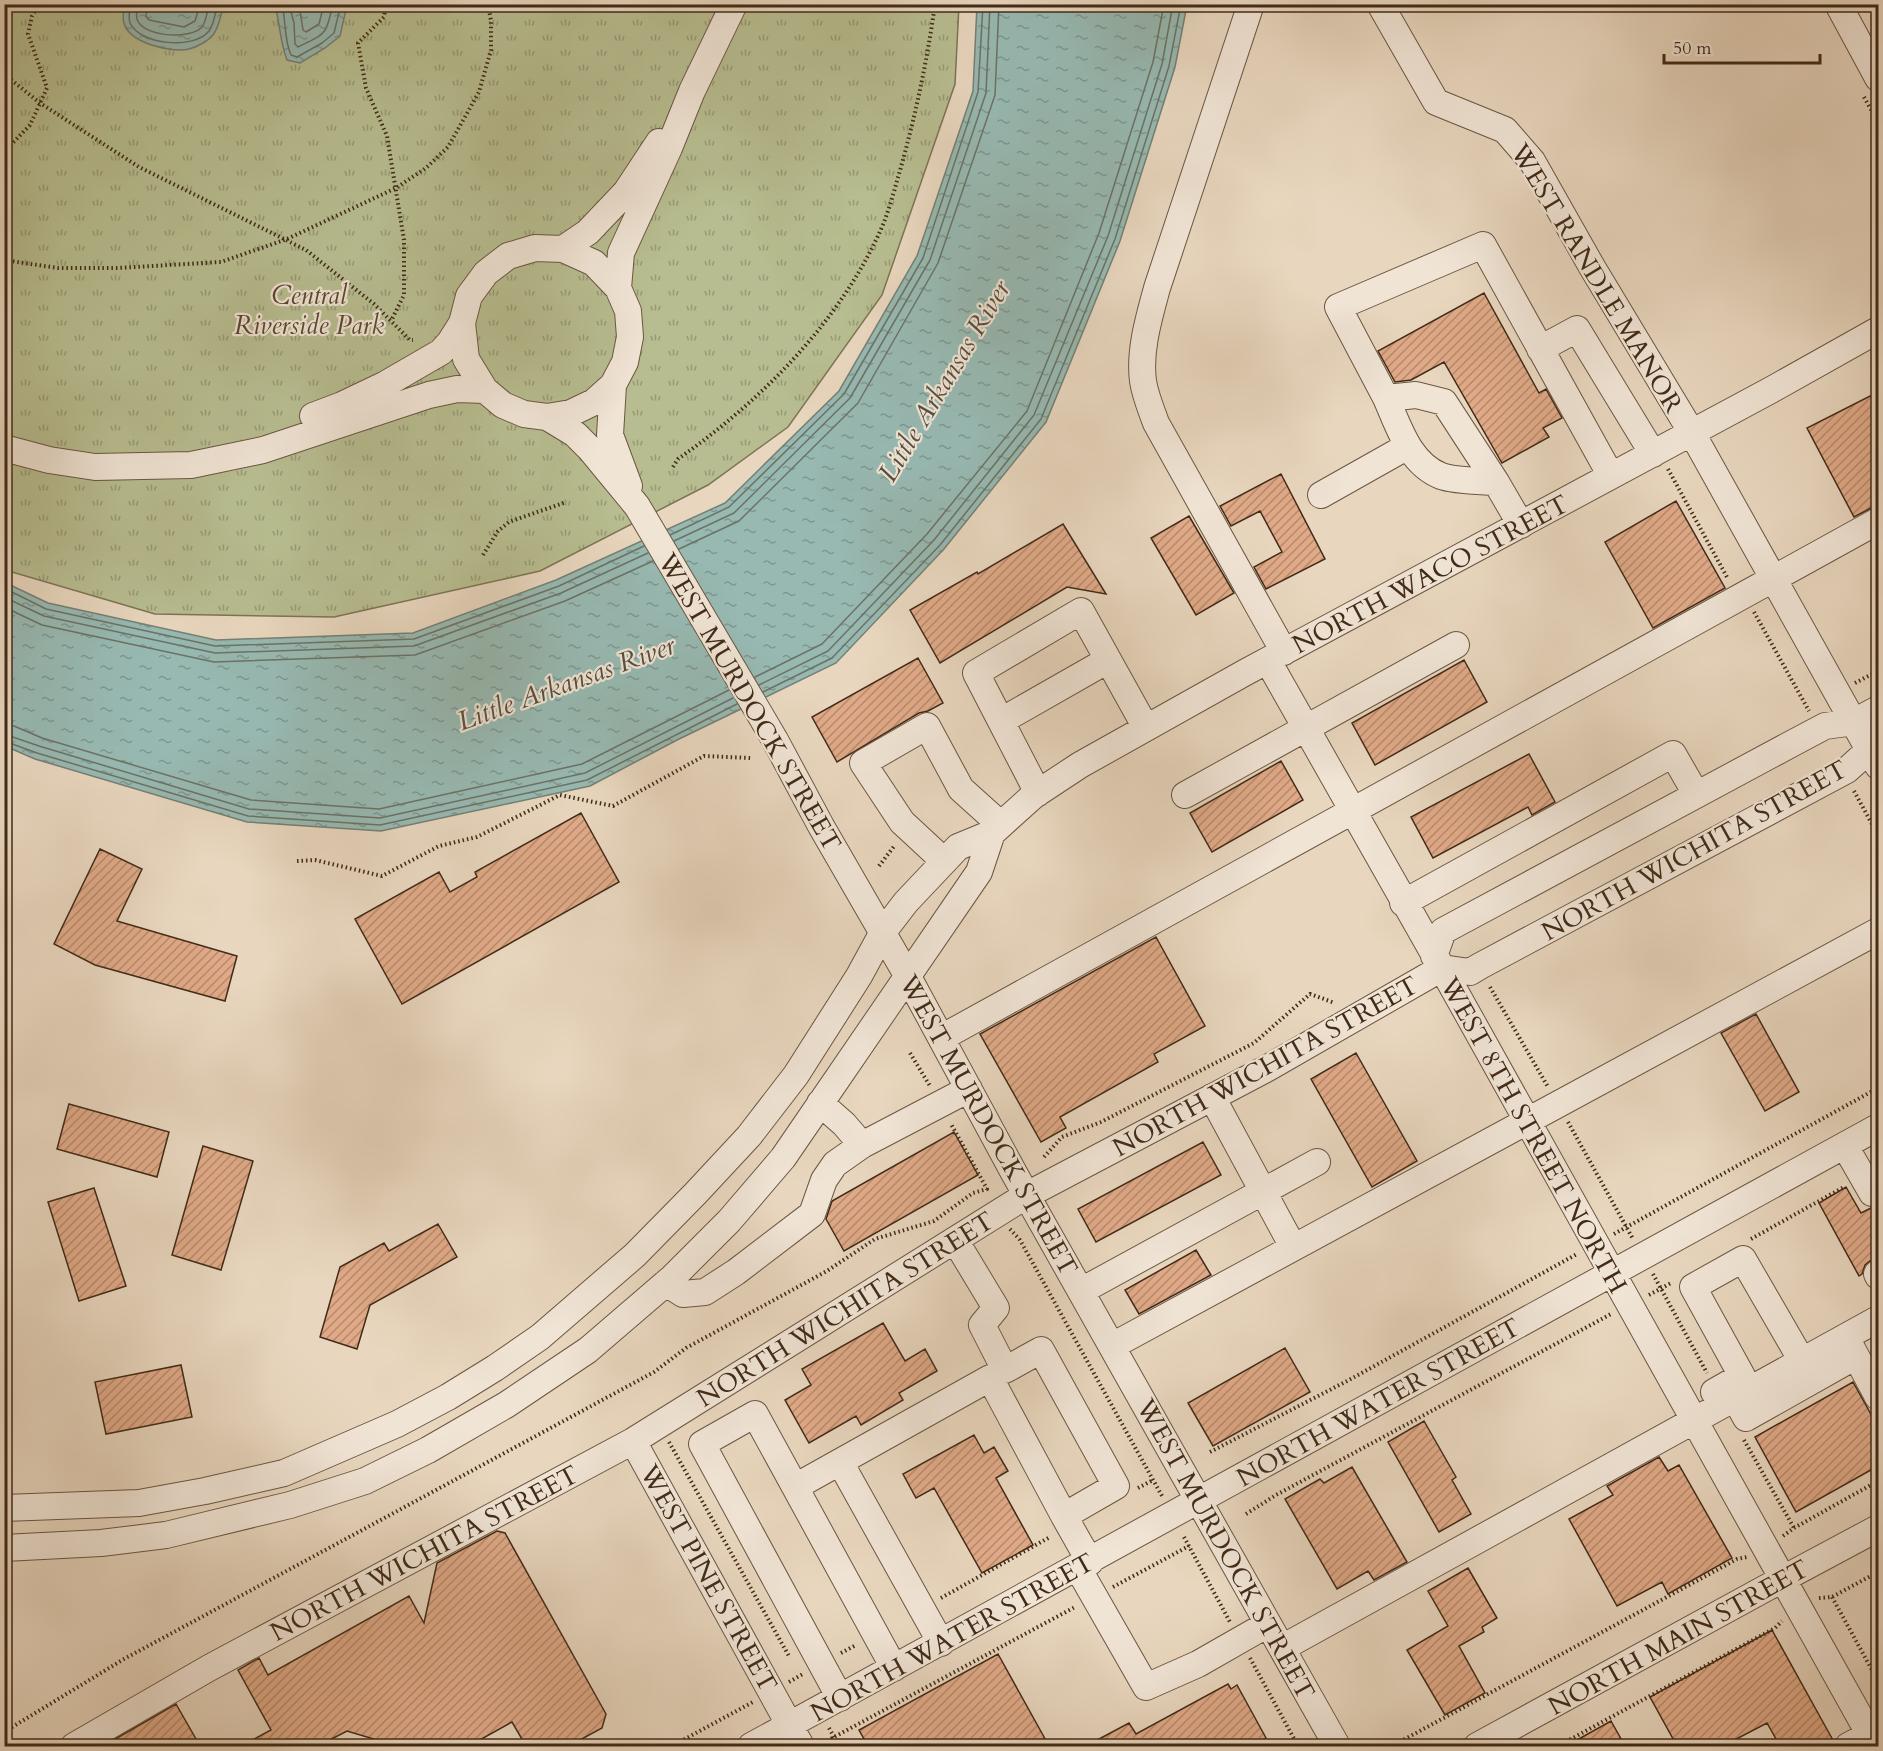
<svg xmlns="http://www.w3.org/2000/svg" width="1883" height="1751" font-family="Cardo,serif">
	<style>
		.park { fill: url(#park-tufts); stroke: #7c7454; stroke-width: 1.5 }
		.water { fill: url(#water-ripples); stroke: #758074; stroke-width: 1.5 }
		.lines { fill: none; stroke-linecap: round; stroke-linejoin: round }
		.shore { stroke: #6c7265; stroke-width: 1.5 }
		.building { fill: url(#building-hatch); stroke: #412b18; stroke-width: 1.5 }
		.minor-casing { stroke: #6b5642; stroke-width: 28 }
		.path { stroke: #412b18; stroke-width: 4; stroke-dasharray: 1.5 3; stroke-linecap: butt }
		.minor { stroke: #f0e4d5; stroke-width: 26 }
		.labels { text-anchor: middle; stroke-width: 4.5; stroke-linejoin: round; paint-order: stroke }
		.street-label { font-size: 26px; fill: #412b18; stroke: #f0e4d5 }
		.park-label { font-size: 26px; font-style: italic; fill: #594830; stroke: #f0e4d5 }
		.water-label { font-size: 27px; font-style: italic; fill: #564e3e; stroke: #f0e4d5 }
	</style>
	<defs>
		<pattern id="park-tufts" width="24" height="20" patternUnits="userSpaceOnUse" patternTransform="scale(1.5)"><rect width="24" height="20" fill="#b7bd90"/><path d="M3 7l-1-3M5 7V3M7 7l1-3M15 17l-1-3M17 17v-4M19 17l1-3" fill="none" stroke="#969a75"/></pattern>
		<pattern id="water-ripples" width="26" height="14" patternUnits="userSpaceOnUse" patternTransform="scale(1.5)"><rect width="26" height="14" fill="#97b9b2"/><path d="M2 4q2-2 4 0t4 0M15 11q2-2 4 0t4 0" fill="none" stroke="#7d9790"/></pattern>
		<pattern id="building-hatch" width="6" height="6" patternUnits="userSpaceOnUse" patternTransform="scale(1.5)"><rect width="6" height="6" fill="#e0a987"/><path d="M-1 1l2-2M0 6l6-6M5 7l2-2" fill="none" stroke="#b78a6d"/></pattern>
	</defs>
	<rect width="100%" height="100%" fill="#e8d6be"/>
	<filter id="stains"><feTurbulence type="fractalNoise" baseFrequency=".00333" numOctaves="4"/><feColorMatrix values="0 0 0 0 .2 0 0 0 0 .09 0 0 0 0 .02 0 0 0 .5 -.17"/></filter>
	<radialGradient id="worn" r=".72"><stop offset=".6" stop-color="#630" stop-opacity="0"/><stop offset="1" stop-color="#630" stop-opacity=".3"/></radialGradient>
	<path class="park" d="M4,5H959L955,84L882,295L788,427L708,485L540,571L334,617L155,614L5,570Z"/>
	<path class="water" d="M124,5V4L224,5C221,13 219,28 213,35C208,41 197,47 189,49C171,53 129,43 124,23C122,18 124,10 124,5Z
		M275,5H347L340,36L325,48L300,63L287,60C280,43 280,23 275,5Z
		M977,5H1187L1175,67L1120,241L1046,422L944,549L836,663L677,740L590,786L381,831L247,822L35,759L5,746L4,582L48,603L216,640L413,633L556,580L725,503L839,391L917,256L973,91Z"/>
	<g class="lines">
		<path class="shore" d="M130,4C130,10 128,18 130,23C140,45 194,50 209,31C214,25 215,12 218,4
			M137,4C137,9 136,15 137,19C142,37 190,40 202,27C206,22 207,11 210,4
			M147,4L146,16L149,20L184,27L195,21L200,4
			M282,4C286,21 284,40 291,55L297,57L322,43L334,33L341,4
			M289,4L294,23L295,44L298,47C326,33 326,36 333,4
			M299,4L303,30L306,32L319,24L324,4
			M670,535L729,507L844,394L923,258L978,92L983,4
			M674,541L734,513L850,398L930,260L986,93L990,4
			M679,549L739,521L858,403L938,263L995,95L999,4
			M4,588L46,609L215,646L414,639L559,586L644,546
			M4,597L44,616L215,653L414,646L561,593L648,553
			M4,607L42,625L214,662L415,655L565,601L653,561
			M755,677L822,644L927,534L1027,411L1099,233L1153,62L1164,4
			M759,685L828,651L934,540L1034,415L1108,236L1162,64L1173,4
			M763,692L832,658L940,545L1041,419L1115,239L1169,66L1181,4
			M4,725L14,726L42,738L251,800L379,809L582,764L729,690
			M4,734L39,746L249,809L380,818L585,773L733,698
			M4,741L37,753L248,816L380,825L587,780L737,704"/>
	</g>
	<path class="building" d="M1484,293L1539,393L1546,389L1562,418L1543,428L1549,437L1502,463L1444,362L1411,380L1395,382L1378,351Z
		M1878,392V506L1871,508L1854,517L1807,428Z
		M1281,474L1325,559L1266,589L1254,567L1282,552L1260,511L1231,526L1220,506Z
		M1676,501L1725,588L1653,628L1605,542Z
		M1189,516L1234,593L1196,615L1151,538Z
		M1063,524L1106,594L1067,587L940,663L910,610L977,572L978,574Z
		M918,658L943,703L928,711L919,713L837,762L812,717Z
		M1464,660L1487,702L1375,765L1352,723Z
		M1529,754L1555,802L1532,815L1528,807L1433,858L1411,817Z
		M1281,761L1303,800L1212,852L1190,813Z
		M581,813L619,882L402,1004L355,919L439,872L450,892L477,877L475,872Z
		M100,849L142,869L117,921L237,956L225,1001L95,965L54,944Z
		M1156,937L1205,1026L1154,1054L1158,1062L1060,1117L1066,1128L1041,1142L980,1034Z
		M1756,1014L1799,1092L1765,1111L1721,1033Z
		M1356,1053L1417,1161L1372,1187L1311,1079Z
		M69,1104L169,1132L157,1177L57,1149Z
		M954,1132L978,1175L844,1251L826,1219L832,1201Z
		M1203,1142L1221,1175L1096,1242L1078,1209Z
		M203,1146L253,1161L221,1270L172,1255Z
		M1846,1187L1861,1213L1871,1208L1878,1206V1259L1870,1261L1865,1265L1862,1274L1859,1276L1819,1203Z
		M94,1188L126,1286L79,1301L48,1202Z
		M438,1224L457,1257L370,1305L357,1349L320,1337L340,1267L384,1243L389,1251Z
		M1196,1250L1211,1275L1139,1314L1125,1290Z
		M883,1323L905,1361L925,1349L937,1371L899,1393L903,1400L861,1425L856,1416L809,1443L785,1400L811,1385L802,1369Z
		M1285,1348L1310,1392L1213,1446L1188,1403Z
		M181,1365L192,1417L106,1434L95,1382Z
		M1853,1382L1878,1427V1466L1796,1512L1755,1437Z
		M1424,1421L1456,1477L1452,1480L1471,1514L1439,1532L1388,1442Z
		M974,1435L984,1453L994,1447L1008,1471L996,1478L1033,1545L982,1573L934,1488L916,1498L903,1474Z
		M1659,1457L1668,1471L1679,1465L1732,1558L1668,1594L1662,1582L1617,1606L1569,1519L1613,1495L1607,1486Z
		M1352,1467L1407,1562L1374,1580L1368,1571L1337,1589L1285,1499L1320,1479L1324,1483Z
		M497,1531L505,1533L606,1714L602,1728L569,1746H526L512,1722L469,1746H397L347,1731L318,1746H241L271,1730L238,1670L259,1658L268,1675L409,1596L424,1623L437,1563Z
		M1468,1568L1497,1618L1482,1627L1484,1632L1459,1646L1485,1693L1445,1715L1407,1650L1448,1626L1428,1591Z
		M1772,1630L1834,1742L1833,1746H1780L1767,1723L1723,1746H1677L1650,1697Z
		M998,1654L1049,1746H868L859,1730Z
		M1228,1684L1231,1689L1237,1685L1266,1738L1260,1742L1262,1746H1086L1129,1723L1136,1734Z
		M176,1704L200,1746H103Z
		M1611,1721L1625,1746H1566Z"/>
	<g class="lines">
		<defs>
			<path id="minor" d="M1251,4L1157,288C1149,318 1139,350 1143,381C1145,395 1151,409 1156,423L1284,652
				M1380,4L1436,102L1505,130L1532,161L1592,267L1692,433L1878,766
				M1838,4L1878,78
				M563,249L588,232L626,192L659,142
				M618,288L594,263L563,249L535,248L508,256L486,273L469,296L462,323L466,359L485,390L503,405L524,414L547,417L571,413L594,402L613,385L625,362L630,337L628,311L618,288L621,253L669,148L692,91L734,4
				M1540,349L1577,329L1653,454
				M613,385L610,435L629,486
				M1386,398L1338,307L1483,245L1611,476
				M313,416L342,405L384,385L441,352L450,342L462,323
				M547,417L575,434L590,449L637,506L775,740L821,826L907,975L1014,1173L1337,1746
				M4,448L49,460L95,467L191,465L263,450L429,395L457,389L485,390
				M1496,482C1481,481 1455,481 1441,476C1409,463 1399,427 1386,398L1416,395L1444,402L1496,482L1521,525
				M1321,495L1408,446
				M1268,661L1442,968L1876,1746
				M1001,721L1108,660
				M1038,793L976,673L1081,611L1146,728
				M1185,795L1456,645
				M944,861L902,822L863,763L927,726L961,789L1001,825
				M1403,903L1673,754L1696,794
				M1434,956L1443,931L1793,743L1825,726L1854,722L1878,709
				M941,1038L1878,521
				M1212,1097L1293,1247
				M862,1145L969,1089
				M1845,1146L1872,1193
				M1877,1274L1878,1276
				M666,1283L683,1294L705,1292L736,1272L812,1214L824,1180L835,1164L862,1145L844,1124L820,1103
				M1081,1291L1317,1162
				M1849,1343L1878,1397
				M1112,1346L1878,931
				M1714,1392L1742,1376L1693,1287L1743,1259L1802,1361
				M1735,1398L1746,1418L1856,1356
				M633,1441L801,1746
				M840,1462L941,1643
				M795,1487L894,1668
				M4,1508L139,1503L205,1491L284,1473L397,1424L448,1397L495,1368L540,1337L635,1255L695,1194L749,1136L796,1075L859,976L883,932L906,902L958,847L992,833L1033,796L1080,765L1246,672L1771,390L1878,330
				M1064,1516L1090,1562
				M4,1548L101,1543L166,1535L290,1505L365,1481L428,1450L506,1405L588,1350L673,1277L729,1221L783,1158L979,872L992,833
				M1078,1568L1146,1687L1198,1664L1268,1624
				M1282,1648L1878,1319
				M840,1698L702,1444L755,1414L795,1487L990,1378L1064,1516L1116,1486L1041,1350L1005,1370L982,1325L996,1308L955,1240
				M74,1746L209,1668L633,1441L1027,1195L1266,1069L1442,968L1470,972L1480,966L1847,770L1869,750
				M751,1746L1878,1127
				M1477,1746L1766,1588L1878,1528
				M1848,1746L1878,1730"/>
		</defs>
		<use href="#minor" class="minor-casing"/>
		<path class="path" d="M386,4L384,17L358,43L366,88L387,136L404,240V295L391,321
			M4,74L40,103L139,167L306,250L374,304L410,340H413
			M1864,97L1878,122
			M4,152L30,125L47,88L28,34L32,16L39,4
			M4,260L58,268H117L221,262L287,239L396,188L426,168L448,147L479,92L491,50V21L488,4
			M673,467L678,459C758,403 834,328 877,238C887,218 893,195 899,174C915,118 927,62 935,4
			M1668,469L1728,579
			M483,555L498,531L509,522L566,502
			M1754,612L1809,711
			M1855,683L1878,671
			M1854,791L1878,835
			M297,861L315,860L382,876L439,846L477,837L560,795L613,806L704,756L751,758
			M879,866L895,845
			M1490,987L1548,1087
			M910,1053L930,1086
			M1568,1122L1633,1239
			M1044,1157L1062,1137L1101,1122L1254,1043L1310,994L1335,1003
			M1010,1229L1020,1240L1162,1496
			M1614,1234L1878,1088
			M1751,1239L1844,1187
			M1653,1274L1707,1373
			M1649,1295L1671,1283
			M1744,1440L1794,1528
			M669,1442L790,1658
			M1210,1452L1349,1380L1577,1254
			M1138,1488L1153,1480
			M1246,1514L1276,1495L1611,1314
			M1783,1536L1794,1528L1878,1481
			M1184,1537L1230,1622
			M1113,1587L1189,1546
			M1832,1597L1878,1681
			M941,1598L1050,1537
			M1819,1598L1832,1597L1878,1572
			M841,1653L856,1645
			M1250,1658L1298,1746
			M789,1682L803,1674
			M829,1728L839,1746
			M4,1732L124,1659L654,1372L686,1348L827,1271L875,1239L934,1221L973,1193L987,1189L951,1124
			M823,1743L1075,1607
			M672,1746L753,1702
			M1392,1746L1737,1559L1747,1557
			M1558,1746L1775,1628L1782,1621"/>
		<use href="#minor" class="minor"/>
	</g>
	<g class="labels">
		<g class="street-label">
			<text transform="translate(1597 278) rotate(59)" y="9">WEST RANDLE MANOR</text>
			<text transform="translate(1430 574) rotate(-28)" y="9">NORTH WACO STREET</text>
			<text transform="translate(750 702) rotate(60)" y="9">WEST MURDOCK STREET</text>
			<text transform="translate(1694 850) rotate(-29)" y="9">NORTH WICHITA STREET</text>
			<text transform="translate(1265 1066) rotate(-29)" y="9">NORTH WICHITA STREET</text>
			<text transform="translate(989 1125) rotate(61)" y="9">WEST MURDOCK STREET</text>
			<text transform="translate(1534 1135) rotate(61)" y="9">WEST 8TH STREET NORTH</text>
			<text transform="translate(845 1309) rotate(-32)" y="9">NORTH WICHITA STREET</text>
			<text transform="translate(1378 1402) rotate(-29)" y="9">NORTH WATER STREET</text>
			<text transform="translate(1226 1549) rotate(61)" y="9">WEST MURDOCK STREET</text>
			<text transform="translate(424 1553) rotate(-28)" y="9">NORTH WICHITA STREET</text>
			<text transform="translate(709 1578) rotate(61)" y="9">WEST PINE STREET</text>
			<text transform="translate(952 1637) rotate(-29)" y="9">NORTH WATER STREET</text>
			<text transform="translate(1678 1637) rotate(-29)" y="9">NORTH MAIN STREET</text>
		</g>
		<g class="park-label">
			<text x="309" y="304">Central<tspan x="309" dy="30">Riverside Park</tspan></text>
		</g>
		<g class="water-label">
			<text transform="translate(944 381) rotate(-59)" y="9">Little Arkansas River</text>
			<text transform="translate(566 683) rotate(-20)" y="9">Little Arkansas River</text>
		</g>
	</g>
	<rect width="1883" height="1751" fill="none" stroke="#e8d6be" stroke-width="24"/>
	<rect x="6" y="6" width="1871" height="1739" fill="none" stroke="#412b18" stroke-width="3"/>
	<rect x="12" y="12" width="1859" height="1727" fill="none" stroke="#412b18" stroke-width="1.5"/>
	<path d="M1664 54v9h156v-9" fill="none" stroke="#412b18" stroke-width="3"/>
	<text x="1673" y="54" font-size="18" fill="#412b18" stroke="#f0e4d5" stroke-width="4.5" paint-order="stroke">50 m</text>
	<rect width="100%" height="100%" filter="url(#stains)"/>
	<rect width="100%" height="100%" fill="url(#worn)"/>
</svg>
